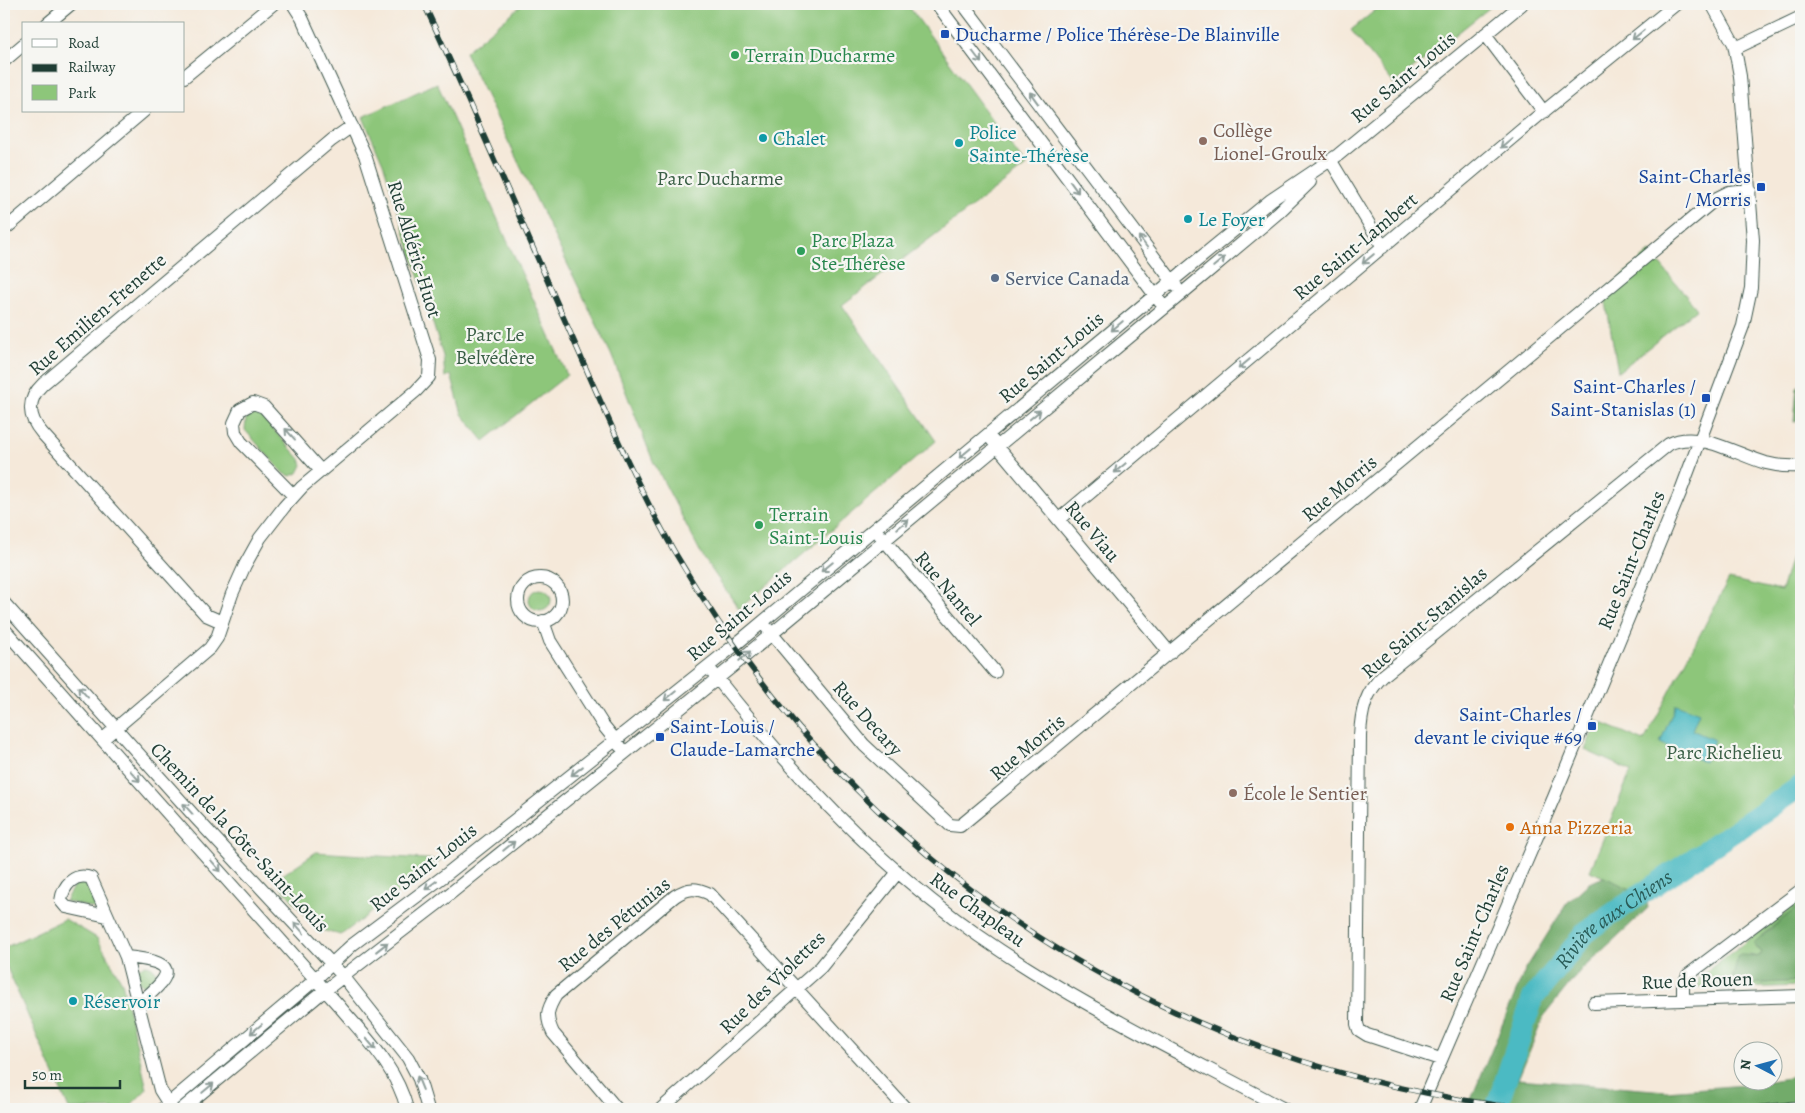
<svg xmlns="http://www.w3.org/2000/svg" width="1805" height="1113" font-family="Alegreya,serif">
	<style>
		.green { fill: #8dc67a; stroke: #568257 }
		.forest { fill: #72ab6a; stroke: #48744f }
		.water { fill: #4cbac3; stroke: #367c7c }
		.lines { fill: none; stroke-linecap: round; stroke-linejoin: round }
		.river { stroke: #4cbac3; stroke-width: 22 }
		.minor-casing { stroke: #3f574d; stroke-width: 14 }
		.minor { stroke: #fff; stroke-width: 12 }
		.rail-casing { stroke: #1f3d34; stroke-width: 5.5 }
		.rail { stroke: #f6f6f2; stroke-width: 4; stroke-dasharray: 11; stroke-linecap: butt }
		.oneway { stroke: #8f9e9a }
		.transit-dot { fill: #1a4fb4; stroke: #f6f6f2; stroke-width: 2 }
		.leisure-dot { fill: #2e9e5b; stroke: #f6f6f2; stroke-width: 2 }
		.culture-dot { fill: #0f9aa8; stroke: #f6f6f2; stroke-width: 2 }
		.education-dot { fill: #8d6e63; stroke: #f6f6f2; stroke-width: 2 }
		.service-dot { fill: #5c6f8a; stroke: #f6f6f2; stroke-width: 2 }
		.food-dot { fill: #e8710a; stroke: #f6f6f2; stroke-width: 2 }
		.labels { text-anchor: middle; stroke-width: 4.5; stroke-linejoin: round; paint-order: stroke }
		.transit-label { font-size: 20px; fill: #164399; stroke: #f6f6f2; text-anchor: end }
		.leisure-label { font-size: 20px; fill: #27864d; stroke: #f6f6f2; text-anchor: start }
		.street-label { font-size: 20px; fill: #1f3d34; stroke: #f6f6f2 }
		.education-label { font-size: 20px; fill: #785e54; stroke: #f6f6f2; text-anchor: start }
		.culture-label { font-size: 20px; fill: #0d838f; stroke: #f6f6f2; text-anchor: start }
		.park-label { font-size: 20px; fill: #3a5f46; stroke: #f6f6f2 }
		.service-label { font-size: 20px; fill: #4e5e75; stroke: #f6f6f2; text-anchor: start }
		.food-label { font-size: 20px; fill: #c56008; stroke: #f6f6f2; text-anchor: start }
		.water-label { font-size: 21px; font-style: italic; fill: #2a5c58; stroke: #f6f6f2 }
	</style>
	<rect width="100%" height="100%" fill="#f6f6f2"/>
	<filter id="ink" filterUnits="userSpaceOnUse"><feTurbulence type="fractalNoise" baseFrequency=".02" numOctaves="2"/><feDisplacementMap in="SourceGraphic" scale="10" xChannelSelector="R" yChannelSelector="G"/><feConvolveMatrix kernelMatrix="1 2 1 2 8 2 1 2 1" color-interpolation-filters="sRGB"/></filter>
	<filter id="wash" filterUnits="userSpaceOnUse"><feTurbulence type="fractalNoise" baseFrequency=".0096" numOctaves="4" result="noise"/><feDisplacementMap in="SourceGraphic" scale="20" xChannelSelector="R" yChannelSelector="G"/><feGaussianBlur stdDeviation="1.12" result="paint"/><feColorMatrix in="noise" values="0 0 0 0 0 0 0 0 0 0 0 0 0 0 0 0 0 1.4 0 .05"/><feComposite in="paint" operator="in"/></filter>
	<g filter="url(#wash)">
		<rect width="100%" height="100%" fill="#f5e9da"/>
		<path class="green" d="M523,4H907L1026,166L842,305L936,441L739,609L703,557L653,461L611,354L465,52Z
			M1383,4H1494L1394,84L1351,30Z
			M437,83L567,375L484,441L462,414L451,375L445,377L443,356L384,166L363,117Z
			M1650,252L1697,309L1618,372L1604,291Z
			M255,414L262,417L300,459L302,465L298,473L291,476L283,473L245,430L246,418Z
			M1801,556V792L1646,896L1590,871L1631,771L1585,750L1597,721L1644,741L1729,579L1781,591L1791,557Z
			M529 600a11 11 0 1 1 22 0a11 11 0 1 1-22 0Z
			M316,852L441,860L341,935L317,929L275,880Z
			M77,880H88L100,910L65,901Z
			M1801,900V904L1762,935L1755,947L1762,952L1760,956L1749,954L1737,966L1732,977L1744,984L1801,981V986L1706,989L1698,986L1699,977Z
			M65,919L97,938L122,982L147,1089L127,1109H69L4,961V948Z
			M136 975a10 10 0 1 1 20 0a10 10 0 1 1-20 0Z"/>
		<path class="forest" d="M1801,384V421L1794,422L1797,387Z
			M1604,877L1646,896L1648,908L1579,972L1544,1016L1518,1079L1666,1091L1745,1085L1788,1078L1801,1071V1109H1467L1525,970L1567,903L1589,883Z
			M1801,904V981L1744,984L1734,982C1732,974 1737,966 1737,957L1740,955L1760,956L1762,952L1753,944L1756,941Z"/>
		<path class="water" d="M1676,704L1699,713L1692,730L1714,740L1704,762L1660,743Z"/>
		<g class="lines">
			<path class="river" id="s1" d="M1496,1109L1533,998L1587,931L1801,786"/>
		</g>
	</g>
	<g filter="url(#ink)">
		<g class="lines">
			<defs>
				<path id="minor" d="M937,4L1160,302
					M963,4L1176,286
					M47,24L71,4
					M1485,34L1544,112
					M1736,48L1801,17
					M4,61L24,44
					M184,77L273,4
					M1331,161L1383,247
					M4,230L144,111
					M992,440L1170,653
					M293,495L241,442L235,432L234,423L240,410L253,403L264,407L321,471
					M1059,519L1537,117L1676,4
					M879,534L995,672
					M518 600a22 22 0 1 1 44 0a22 22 0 1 1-44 0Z
					M4,603L196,818L343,976L408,1058L419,1079L428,1109
					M543,621L550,641L603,725L620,746
					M222,622L206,615L42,433C28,417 26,400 43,384L332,140L352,126
					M767,628L864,745L950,825L960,826L1717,198L1729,192L1750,190
					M4,629L340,1007C366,1038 397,1068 407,1109
					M712,672C789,770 877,865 979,936C1075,1003 1182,1054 1284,1109
					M103,739L210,648L217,638L232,594L245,565L260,538L284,507L302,487L416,391L429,377L430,360L365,155L302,18L293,4
					M107,916L66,907L61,901C63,885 75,872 91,878L126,957L160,1090L172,1109
					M126,957C174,962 179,971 139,1003
					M1683,1000V986L1688,975L1801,890
					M1594,1003L1801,996
					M1440,1059L1367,1035L1359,1030L1357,1024L1360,736C1361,712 1365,692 1384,675L1669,444C1698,429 1737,455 1766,463C1778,466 1789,467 1801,466
					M162,1109L310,984L352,945L448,873L735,645L1172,281L1271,200L1338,155L1522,4
					M182,1109L319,995L436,905L744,657L1192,285L1279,212L1310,182
					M617,1109L553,1033C545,1016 547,1010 556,995L675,896C689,887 696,888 710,894L906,1109
					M661,1109L821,967L898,872
					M1420,1109L1554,797L1680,493L1743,326L1751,288L1753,240L1740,76L1734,44L1712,4"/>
			</defs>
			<use href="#minor" class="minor-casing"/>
			<use href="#minor" class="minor"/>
			<defs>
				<path id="rail" d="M424,4C477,117 526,233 577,348C607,416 637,486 674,551C858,868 1165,1069 1529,1109
					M1746,1109L1801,1103"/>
			</defs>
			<use href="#rail" class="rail-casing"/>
			<use href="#rail" class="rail"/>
		</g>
		<defs><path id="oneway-shaft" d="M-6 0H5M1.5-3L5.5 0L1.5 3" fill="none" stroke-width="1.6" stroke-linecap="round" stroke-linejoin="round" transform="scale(1.25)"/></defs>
		<g class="oneway">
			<use href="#oneway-shaft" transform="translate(1638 35) rotate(141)"/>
			<use href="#oneway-shaft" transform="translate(977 57) rotate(53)"/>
			<use href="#oneway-shaft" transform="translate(1034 98) rotate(-126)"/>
			<use href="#oneway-shaft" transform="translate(1506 143) rotate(140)"/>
			<use href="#oneway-shaft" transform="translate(1074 187) rotate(54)"/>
			<use href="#oneway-shaft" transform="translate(1143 242) rotate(-127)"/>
			<use href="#oneway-shaft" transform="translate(1368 259) rotate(140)"/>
			<use href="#oneway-shaft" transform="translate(1219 262) rotate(-40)"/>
			<use href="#oneway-shaft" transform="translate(1117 326) rotate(140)"/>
			<use href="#oneway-shaft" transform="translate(1244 364) rotate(140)"/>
			<use href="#oneway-shaft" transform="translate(1035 415) rotate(-40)"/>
			<use href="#oneway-shaft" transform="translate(290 434) rotate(-132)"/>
			<use href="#oneway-shaft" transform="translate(965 453) rotate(140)"/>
			<use href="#oneway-shaft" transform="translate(1120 468) rotate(140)"/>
			<use href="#oneway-shaft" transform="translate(903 524) rotate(-39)"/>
			<use href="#oneway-shaft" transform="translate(827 567) rotate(141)"/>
			<use href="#oneway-shaft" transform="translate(745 656) rotate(-40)"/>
			<use href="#oneway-shaft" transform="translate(83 692) rotate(-132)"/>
			<use href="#oneway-shaft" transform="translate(670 696) rotate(141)"/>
			<use href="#oneway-shaft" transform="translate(577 771) rotate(142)"/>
			<use href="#oneway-shaft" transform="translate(135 776) rotate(48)"/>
			<use href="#oneway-shaft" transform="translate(188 809) rotate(-132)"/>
			<use href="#oneway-shaft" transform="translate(509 846) rotate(-39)"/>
			<use href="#oneway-shaft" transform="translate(216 866) rotate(49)"/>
			<use href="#oneway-shaft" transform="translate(431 885) rotate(143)"/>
			<use href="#oneway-shaft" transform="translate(299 928) rotate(-131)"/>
			<use href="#oneway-shaft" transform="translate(382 947) rotate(-38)"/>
			<use href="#oneway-shaft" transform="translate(256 1029) rotate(140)"/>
			<use href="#oneway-shaft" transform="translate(371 1044) rotate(50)"/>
			<use href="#oneway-shaft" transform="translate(420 1083) rotate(-112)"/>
			<use href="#oneway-shaft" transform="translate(208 1088) rotate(-40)"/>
		</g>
	</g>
	<g class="transit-dot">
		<rect x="940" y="29" width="10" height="10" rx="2.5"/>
		<rect x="1756" y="182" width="10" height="10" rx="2.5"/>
		<rect x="1701" y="393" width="10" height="10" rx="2.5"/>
		<rect x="1587" y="721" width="10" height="10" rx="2.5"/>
		<rect x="655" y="732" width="10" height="10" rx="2.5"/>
	</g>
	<g class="leisure-dot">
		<circle cx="735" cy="55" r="5"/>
		<circle cx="801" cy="251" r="5"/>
		<circle cx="759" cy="525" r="5"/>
	</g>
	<g class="culture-dot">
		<circle cx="763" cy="138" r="5"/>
		<circle cx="959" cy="143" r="5"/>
		<circle cx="1188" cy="219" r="5"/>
		<circle cx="73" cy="1001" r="5"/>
	</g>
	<g class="education-dot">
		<circle cx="1203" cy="141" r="5"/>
		<circle cx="1233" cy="793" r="5"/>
	</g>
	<circle class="service-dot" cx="995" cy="278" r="5"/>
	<circle class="food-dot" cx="1510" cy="827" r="5"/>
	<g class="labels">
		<g class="transit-label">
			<text x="955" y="41" text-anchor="start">Ducharme / Police Thérèse-De Blainville</text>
			<text x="1751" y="183">Saint-Charles<tspan x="1751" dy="23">/ Morris</tspan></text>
			<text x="1696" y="393">Saint-Charles /<tspan x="1696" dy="23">Saint-Stanislas (1)</tspan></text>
			<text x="1582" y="721">Saint-Charles /<tspan x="1582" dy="23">devant le civique #69</tspan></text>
			<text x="670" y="733" text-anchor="start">Saint-Louis /<tspan x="670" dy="23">Claude-Lamarche</tspan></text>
		</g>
		<g class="leisure-label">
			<text x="745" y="62">Terrain Ducharme</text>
			<text x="811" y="247">Parc Plaza<tspan x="811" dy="23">Ste-Thérèse</tspan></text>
			<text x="769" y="521">Terrain<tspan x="769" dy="23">Saint-Louis</tspan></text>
		</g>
		<g class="street-label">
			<text transform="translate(1403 77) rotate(-40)" y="7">Rue Saint-Louis</text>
			<text transform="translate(1355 246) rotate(-40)" y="7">Rue Saint-Lambert</text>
			<text transform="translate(415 249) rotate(73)" y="7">Rue Aldéric-Huot</text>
			<text transform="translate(97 314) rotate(-41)" y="7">Rue Emilien-Frenette</text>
			<text transform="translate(1051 357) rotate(-40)" y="7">Rue Saint-Louis</text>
			<text transform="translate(1339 488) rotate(-40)" y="7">Rue Morris</text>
			<text transform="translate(1093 531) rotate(50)" y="7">Rue Viau</text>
			<text transform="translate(1631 560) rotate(-68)" y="7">Rue Saint-Charles</text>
			<text transform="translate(948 588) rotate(50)" y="7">Rue Nantel</text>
			<text transform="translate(739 615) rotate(-40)" y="7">Rue Saint-Louis</text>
			<text transform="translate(1424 622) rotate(-41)" y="7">Rue Saint-Stanislas</text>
			<text transform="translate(868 718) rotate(48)" y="7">Rue Decary</text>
			<text transform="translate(1027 747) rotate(-40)" y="7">Rue Morris</text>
			<text transform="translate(240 837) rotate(47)" y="7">Chemin de la Côte-Saint-Louis</text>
			<text transform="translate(423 867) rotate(-38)" y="7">Rue Saint-Louis</text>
			<text transform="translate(978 909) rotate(36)" y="7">Rue Chapleau</text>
			<text transform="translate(614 924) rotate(-39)" y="7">Rue des Pétunias</text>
			<text transform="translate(1474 933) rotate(-67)" y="7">Rue Saint-Charles</text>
			<text transform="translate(1697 980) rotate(-2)" y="7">Rue de Rouen</text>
			<text transform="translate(772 982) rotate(-44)" y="7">Rue des Violettes</text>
		</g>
		<g class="education-label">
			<text x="1213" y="137">Collège<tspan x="1213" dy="23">Lionel-Groulx</tspan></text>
			<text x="1243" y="800">École le Sentier</text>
		</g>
		<g class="culture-label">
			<text x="969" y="139">Police<tspan x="969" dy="23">Sainte-Thérèse</tspan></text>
			<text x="773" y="145">Chalet</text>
			<text x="1198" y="226">Le Foyer</text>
			<text x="83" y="1008">Réservoir</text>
		</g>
		<g class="park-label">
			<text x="720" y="185">Parc Ducharme</text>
			<text x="495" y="341">Parc Le<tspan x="495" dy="23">Belvédère</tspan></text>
			<text x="1724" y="759">Parc Richelieu</text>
		</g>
		<g class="service-label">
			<text x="1005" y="285">Service Canada</text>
		</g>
		<g class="food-label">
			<text x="1520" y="834">Anna Pizzeria</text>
		</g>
		<g class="water-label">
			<text dy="7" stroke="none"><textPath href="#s1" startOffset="231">Rivière aux Chiens</textPath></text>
		</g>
	</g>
	<rect width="1805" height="1113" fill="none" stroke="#f6f6f2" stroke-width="20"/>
	<rect x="22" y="22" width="162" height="90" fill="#f6f6f2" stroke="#a0aca6"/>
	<rect x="32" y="39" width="25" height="8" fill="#ffffff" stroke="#a0aca6"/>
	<text x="68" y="48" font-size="15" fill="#1f3d34">Road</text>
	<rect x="32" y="64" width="25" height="8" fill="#1f3d34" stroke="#a0aca6"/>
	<text x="68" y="72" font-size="15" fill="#1f3d34">Railway</text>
	<rect x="32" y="85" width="25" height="15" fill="#8dc67a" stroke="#a0aca6"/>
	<text x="68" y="98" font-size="15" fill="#1f3d34">Park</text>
	<g transform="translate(1758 1066) rotate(276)"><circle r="24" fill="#f6f6f2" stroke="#a0aca6"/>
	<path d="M0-4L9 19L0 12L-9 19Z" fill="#1f6fb2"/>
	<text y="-8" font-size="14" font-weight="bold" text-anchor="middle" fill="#1f3d34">N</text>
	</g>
	<path d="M25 1080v8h95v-8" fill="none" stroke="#1f3d34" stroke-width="2.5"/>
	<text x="32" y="1080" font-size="15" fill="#1f3d34" stroke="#f6f6f2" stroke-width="4" paint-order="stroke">50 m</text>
</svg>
